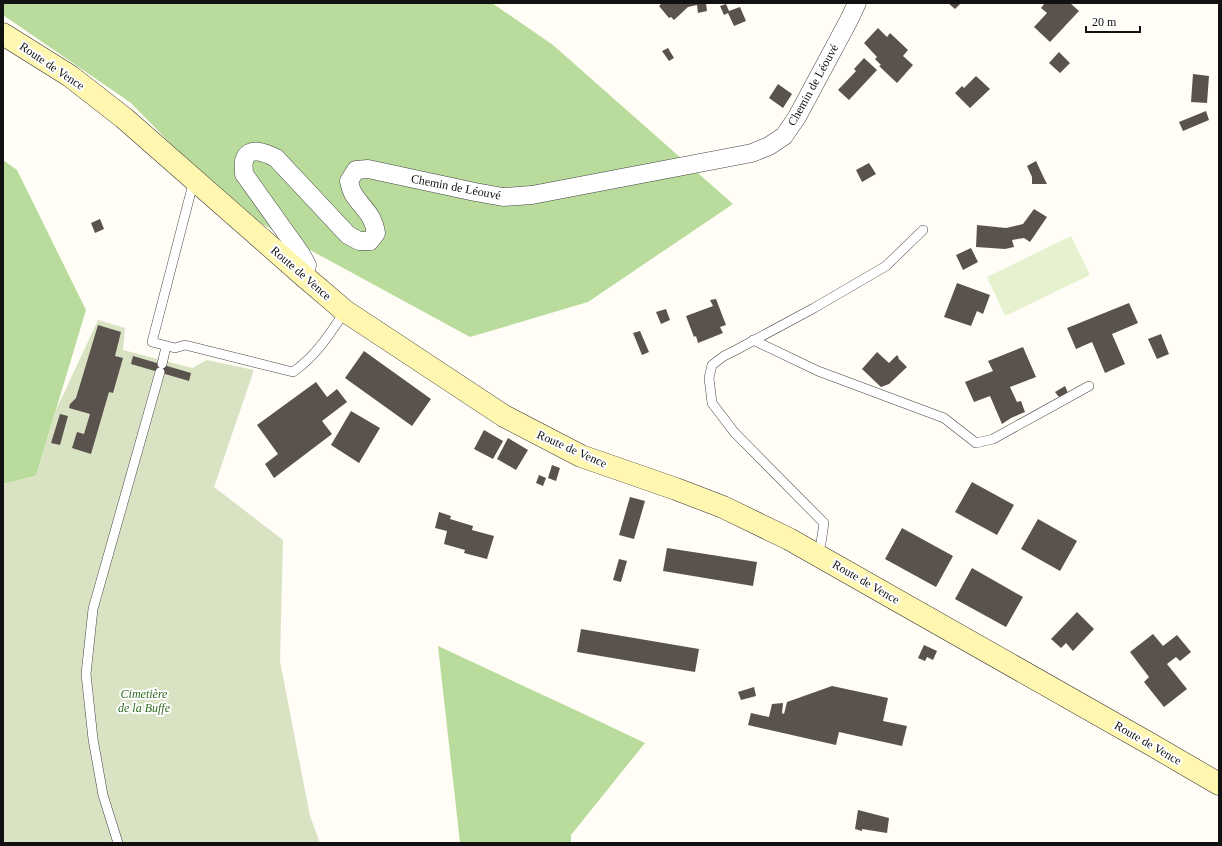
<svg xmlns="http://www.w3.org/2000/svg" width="1222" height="846" font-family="'Times New Roman',serif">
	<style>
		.forest { fill: #b9dc9c }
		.cemetery { fill: #d9e3c4 }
		.pitch { fill: #e6f2cf }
		.building { fill: #5a524d }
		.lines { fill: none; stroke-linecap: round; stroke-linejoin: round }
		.service-casing { stroke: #444; stroke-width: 10 }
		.minor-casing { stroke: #444; stroke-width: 19 }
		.secondary-casing { stroke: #333; stroke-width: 23 }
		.service { stroke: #fff; stroke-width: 9 }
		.minor { stroke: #fff; stroke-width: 18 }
		.secondary { stroke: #fff6b0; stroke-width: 22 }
		.labels { text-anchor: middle; stroke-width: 4; stroke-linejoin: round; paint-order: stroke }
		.street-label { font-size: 12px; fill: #111; stroke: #fff }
		.park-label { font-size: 12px; font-style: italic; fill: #2f6b1f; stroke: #fff }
	</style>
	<rect width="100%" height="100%" fill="#fffdf5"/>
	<path class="forest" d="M3,3H492L553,45L733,204L588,302L470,337L233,208L131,103L3,15Z
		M3,160L17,170L86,310L36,476L3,484Z
		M438,646L586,715L645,743L571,835V843H460Z"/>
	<path class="cemetery" d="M98,320L125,328L123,350L192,368L207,360L254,370L214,487L283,540L280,661L310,816L320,843H4L3,839V484L36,476L56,410Z"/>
	<path class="pitch" d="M1071,236L1090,275L1005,316L987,277Z"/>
	<path class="building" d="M662,3H706L707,11L698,13L697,5L688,7L674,20L671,17L669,18L659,6Z
		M948,3H961L955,9Z
		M1045,3H1070L1079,11L1050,42L1034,27L1047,13L1041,8Z
		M726,4L729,11L740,7L746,21L734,26L728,13L724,15L720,6Z
		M878,28L887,37L890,33L908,50L903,56L913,65L897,83L879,66L881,65L875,59L877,57L864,43Z
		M668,48L674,58L669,61L662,51Z
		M1059,52L1070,63L1060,73L1049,63Z
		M864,58L877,70L849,100L838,90L856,71L854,69Z
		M1193,74L1209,76L1207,103L1191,102Z
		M976,76L990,89L970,108L955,93L962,86L964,88Z
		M778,84L792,94L783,108L769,98Z
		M1206,111L1209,120L1183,131L1179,122Z
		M1036,161L1043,176L1047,184H1032V177L1027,166Z
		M869,163L876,174L862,182L856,170Z
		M1034,209L1047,217L1030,242L1024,238L1012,240L1014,247L1005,249L976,247L977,225L1006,228L1023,224Z
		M100,219L104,229L95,233L91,223Z
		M971,248L978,262L963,270L956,255Z
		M957,283L990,295L983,314L977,311L971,326L944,317Z
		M716,299L726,325L720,327L723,333L698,343L696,336L694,337L686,316L713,306L710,300Z
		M1129,303L1138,323L1112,334L1125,364L1105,373L1092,342L1076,349L1067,328Z
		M666,309L670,320L661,324L656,312Z
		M98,325L121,332L115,356L123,358L113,393L109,392L91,454L72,448L77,432L84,434L90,414L69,408L70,404L76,398Z
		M640,331L649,352L642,355L633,333Z
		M1161,334L1169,354L1157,359L1148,339Z
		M1023,347L1036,377L1010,387L1017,402L1021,401L1025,412L1011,418L1002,424L990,396L974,402L965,382L993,371L988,361Z
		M364,351L431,399L412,426L345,378Z
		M877,352L889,363L897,355L899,358H898L907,367L889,384L881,387L862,369Z
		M133,356L191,373L189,381L131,364Z
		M316,382L327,397L337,389L347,402L322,421L332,434L274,478L265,464L278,454L257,425Z
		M1065,386L1068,393L1060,397L1058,396L1055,392Z
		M351,411L380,428L359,463L331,445Z
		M60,414L68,416L60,445L51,443Z
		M484,430L503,441L493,459L474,449Z
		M508,438L528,450L516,470L497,459Z
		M552,465L560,468L556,481L548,478Z
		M539,475L546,478L543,486L536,483Z
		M972,482L1014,505L997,535L955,512Z
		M630,497L645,501L634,539L619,535Z
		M439,512L451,516L450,519L473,526L472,530L494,536L487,559L464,553L465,550L444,544L447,531L435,528Z
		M1038,519L1077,541L1060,571L1021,549Z
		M902,528L953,556L936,587L885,559Z
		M667,548L757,562L753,586L663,571Z
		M619,559L627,561L621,582L613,580Z
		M972,568L1023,597L1006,627L955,599Z
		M1077,612L1094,629L1073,651L1066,643L1061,648L1051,639Z
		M581,629L699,649L695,672L577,652Z
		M1153,634L1163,646L1177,635L1191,652L1180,661L1176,657L1167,664L1187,689L1164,707L1144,682L1149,677L1130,652Z
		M924,645L937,651L933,660L927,657L925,661L918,658Z
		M832,686L888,698L883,721L907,726L902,746L839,732L836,745L748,725L751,713L769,717L772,704L783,703L782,713L784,714L787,702Z
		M754,687L756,696L741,700L738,692Z
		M858,810L889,818L887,833L862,829V831L855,829Z"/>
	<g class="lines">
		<defs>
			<path id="service" d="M194,180L152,342L175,348L185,345L293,372C316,356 330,334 345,311
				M753,340L818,371L944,418L976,443L993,439L1089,386
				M162,364L166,347
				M817,555L821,543L824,523L734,432L712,403L709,378L712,365L724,356L736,350L814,308L886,266L923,230
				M118,843L103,795L93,739L86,674L93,609L160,372"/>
			<path id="minor" d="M305,277L307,265L301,254L244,174C244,170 243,165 244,161C248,145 266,153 276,158L348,235L359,241H370L376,233C373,214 364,210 354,195C351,191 350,185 349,181L356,170L368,169L475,192L503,197L532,195L752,153L769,146L784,136L797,117L849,20L857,3"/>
			<path id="secondary" d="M3,34L70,76L124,118L305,277L345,311L504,416L581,456L676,489L723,507L789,539L1152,745L1219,784"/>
		</defs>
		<use href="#service" class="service-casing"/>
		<use href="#minor" class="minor-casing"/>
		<use href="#secondary" class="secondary-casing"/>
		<use href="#service" class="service"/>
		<use href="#minor" class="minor"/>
		<use href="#secondary" class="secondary"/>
	</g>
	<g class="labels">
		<g class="street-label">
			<text transform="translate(52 66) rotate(34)" y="4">Route de Vence</text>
			<text transform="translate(813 85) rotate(-61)" y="4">Chemin de Léouvé</text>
			<text transform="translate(456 187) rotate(11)" y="4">Chemin de Léouvé</text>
			<text transform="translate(301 273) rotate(41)" y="4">Route de Vence</text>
			<text transform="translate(572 449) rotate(24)" y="4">Route de Vence</text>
			<text transform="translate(866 582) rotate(30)" y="4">Route de Vence</text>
			<text transform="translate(1148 743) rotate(30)" y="4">Route de Vence</text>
		</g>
		<g class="park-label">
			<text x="144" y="698">Cimetière<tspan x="144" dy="14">de la Buffe</tspan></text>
		</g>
	</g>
	<rect width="1222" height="846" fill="none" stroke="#111111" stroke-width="8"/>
	<path d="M1086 26v6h54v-6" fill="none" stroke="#111111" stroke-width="2"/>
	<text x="1092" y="26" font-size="12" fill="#111111" stroke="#ffffff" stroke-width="3" paint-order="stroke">20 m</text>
</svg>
